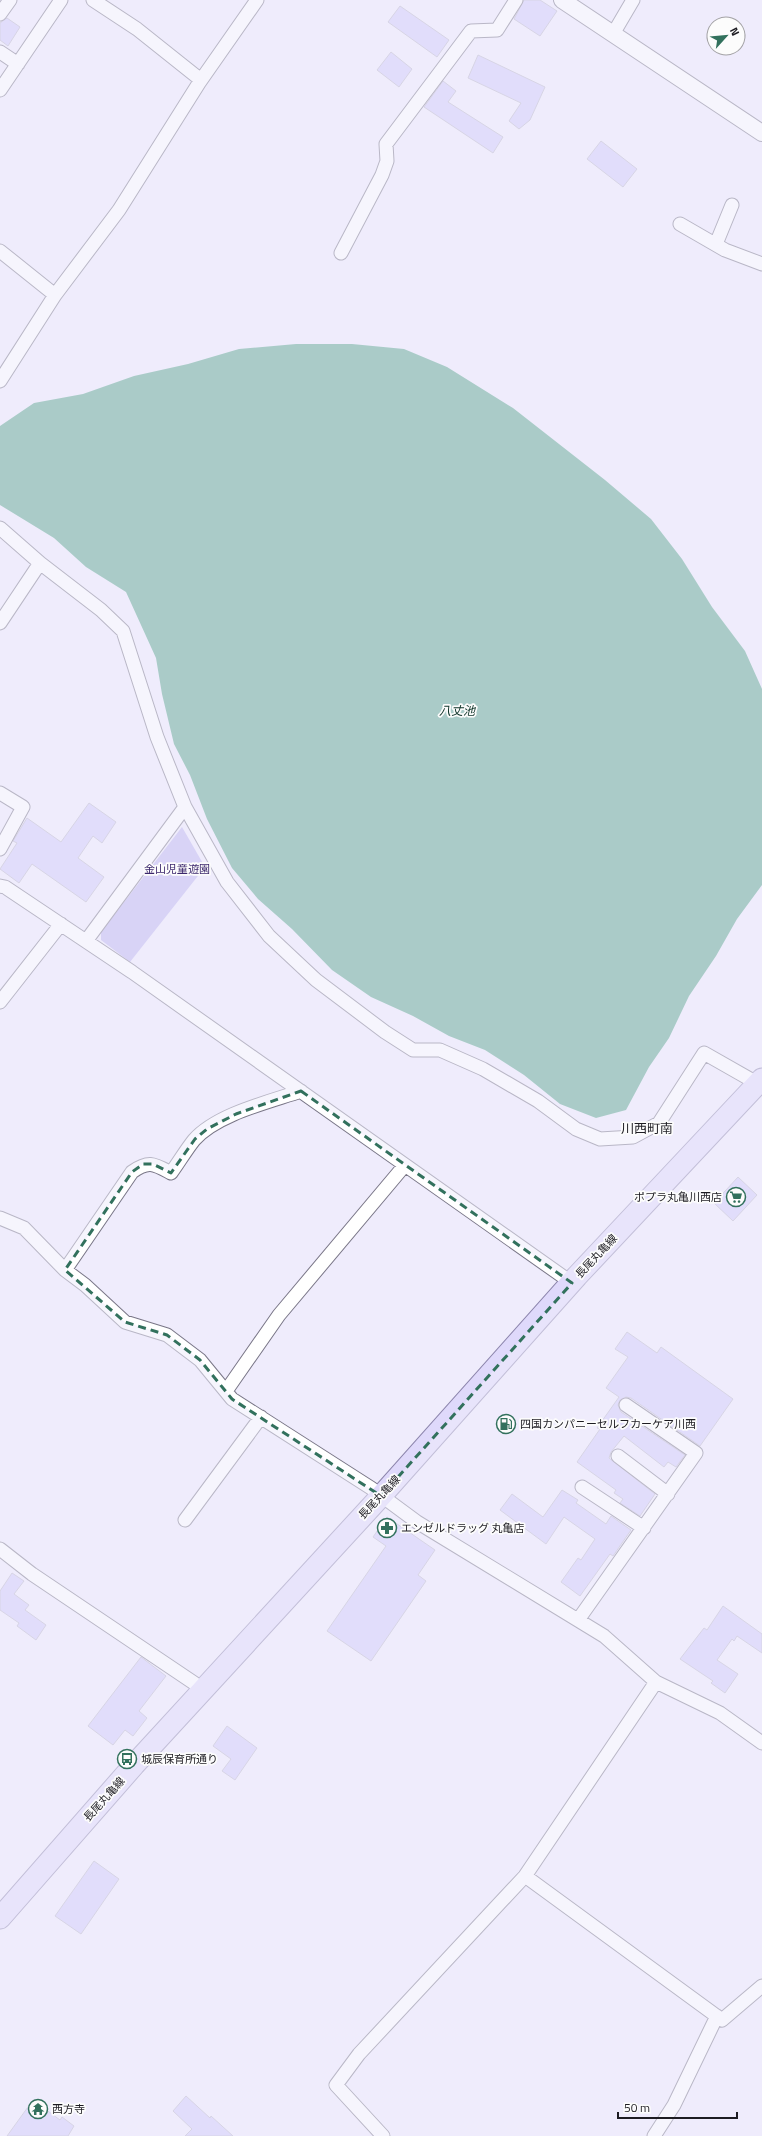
<svg xmlns="http://www.w3.org/2000/svg" width="762" height="2136" font-family="'Titillium Web','Noto Sans JP',sans-serif">
	<style>
		.green { fill: #bdb3ef }
		.water { fill: #57a38b }
		.building { fill: #d1c9fa; stroke: #bab7ca }
		.lines { fill: none; stroke-linecap: round; stroke-linejoin: round }
		.minor-casing { stroke: #797687; stroke-width: 15 }
		.tertiary-casing { stroke: #797687; stroke-width: 18 }
		.primary-casing { stroke: #8d86ad; stroke-width: 23 }
		.minor { stroke: #fff; stroke-width: 13 }
		.tertiary { stroke: #fff; stroke-width: 16 }
		.primary { stroke: #dfd9fb; stroke-width: 21 }
		.marked { fill: none; stroke: #32715d; stroke-width: 3; stroke-dasharray: 8 5; stroke-linejoin: round }
		.labels { text-anchor: middle; stroke-width: 3.5; stroke-linejoin: round; paint-order: stroke }
		.park-label { font-size: 11px; fill: #3b276c; stroke: #fcfcfc }
		.poi-label { font-size: 11px; fill: #1d1c22; stroke: #fcfcfc; text-anchor: start }
		.street-label { font-size: 11px; fill: #1d1c22; stroke: #fcfcfc }
		.water-label { font-size: 12px; font-style: italic; fill: #0d3227; stroke: #fcfcfc }
		.quarter-label { font-size: 13px; fill: #1d1c22; stroke: #fcfcfc }
	</style>
	<rect width="100%" height="100%" fill="#efecfc"/>
	<path class="green" d="M182,827L205,867L130,962L101,940V932Z"/>
	<path class="water" d="M296,344H352L404,349L447,367L513,408L605,480L651,519L682,559L712,607L745,651L762,689V885L737,919L716,956L689,996L669,1038L649,1067L626,1110L596,1118L560,1104L524,1075L485,1050L449,1036L413,1016L371,997L332,970L292,929L258,899L232,868L207,819L190,775L174,744L162,694L156,658L126,592L86,567L54,538L0,505V426L34,403L83,394L134,376L188,364L239,349Z"/>
	<path class="building" d="M524,0H540L557,11L540,36L514,19Z
		M400,6L449,40L437,57L388,22Z
		M7,18L20,27L8,46L0,40V23Z
		M391,52L412,69L399,87L377,70Z
		M478,55L545,87L530,120L519,129L509,121L521,103L468,78Z
		M443,81L456,91L448,102L503,137L493,153L424,107Z
		M601,141L637,169L623,187L587,159Z
		M89,803L116,822L102,843L93,836L78,858L104,877L86,902L32,864L19,883L0,869L17,843L13,841L27,818L61,842Z
		M738,1177L757,1195L733,1221L714,1203Z
		M627,1332L657,1353L661,1347L733,1399L700,1446L631,1398L626,1397L620,1400L618,1405L621,1412L685,1455L676,1467L668,1462L664,1467L624,1436L611,1452L609,1458L655,1494L640,1516L620,1503L623,1499L614,1493L616,1490L577,1462L600,1429L597,1428L619,1397L606,1388L628,1357L615,1349Z
		M562,1490L578,1500L576,1503L606,1524L611,1516L631,1530L613,1556L610,1554L580,1596L561,1582L578,1558L581,1560L595,1539L564,1517L546,1544L500,1510L512,1494L543,1517Z
		M387,1517L435,1550L418,1575L426,1581L371,1661L327,1631L386,1546L373,1537Z
		M12,1573L24,1581L14,1594L29,1605L25,1610L46,1625L36,1640L17,1626L19,1623L0,1610V1591Z
		M723,1606L762,1634V1653L737,1636L734,1641L732,1639L717,1660L738,1674L725,1693L711,1683L713,1681L680,1659L704,1628L707,1630Z
		M141,1657L166,1676L139,1711L147,1718L133,1736L125,1730L113,1745L88,1726Z
		M227,1726L257,1748L235,1780L222,1771L231,1759L213,1746Z
		M94,1861L119,1879L81,1934L55,1916Z
		M186,2096L210,2118L211,2116L233,2136H185L192,2129L173,2111Z
		M33,2100L60,2120L62,2117L74,2126L68,2136H7Z"/>
	<g class="lines">
		<defs>
			<path id="minor" d="M93,0L137,29L201,80
				M0,14L10,0
				M613,34L633,0
				M0,52L18,64
				M0,90L61,0
				M680,224L725,250L762,264
				M716,244L732,205
				M0,251L55,295
				M341,253L382,175L387,161L386,144L471,31L497,30L516,0
				M0,381L55,295L119,210L199,83L257,0
				M0,528L40,563L101,610L123,631L157,737L185,807L227,882L269,936L316,980L385,1032L413,1050H440L483,1069L538,1101L576,1129L600,1139L633,1137L659,1123L704,1053L762,1086
				M0,623L40,563
				M0,793L23,807L0,849
				M0,886L5,887L132,972L572,1283
				M86,941L185,807
				M0,1002L61,924
				M0,1218L24,1228L65,1270L85,1285L125,1322L167,1335L200,1360L232,1399L371,1488L417,1522L604,1636L656,1682L720,1713L762,1743
				M65,1270L132,1172C149,1160 154,1164 171,1173C179,1162 186,1150 194,1140C217,1114 269,1102 301,1091
				M226,1391L279,1315L405,1165
				M618,1456L668,1494
				M582,1487L644,1528
				M185,1520L261,1417
				M0,1549L32,1574L194,1683L202,1690
				M578,1620L696,1453L626,1405
				M525,1876L722,2020L762,1986
				M383,2136L336,2085L359,2054L525,1876L656,1682
				M654,2136L674,2105L717,2016"/>
			<path id="tertiary" d="M562,0L762,133"/>
			<path id="primary" d="M0,1918L134,1765L381,1496L577,1276L762,1079"/>
		</defs>
		<use href="#minor" class="minor-casing"/>
		<use href="#tertiary" class="tertiary-casing"/>
		<use href="#primary" class="primary-casing"/>
		<use href="#minor" class="minor"/>
		<use href="#tertiary" class="tertiary"/>
		<use href="#primary" class="primary"/>
	</g>
	<path d="M0 0H762V2136H0ZM301,1091L572,1283L381,1496L232,1399L200,1360L167,1335L125,1322L65,1270L132,1172L143,1164H153L171,1173L195,1139L207,1129L236,1114Z" fill="#efecfc" fill-opacity=".55" fill-rule="evenodd"/>
	<path class="marked" d="M301,1091L572,1283L381,1496L232,1399L200,1360L167,1335L125,1322L65,1270L132,1172L143,1164H153L171,1173L195,1139L207,1129L236,1114Z"/>
	<defs>
		<symbol id="supermarket-ring" viewBox="-11 -11 22 22"><circle r="9.5" fill="#fcfcfc" stroke="#32715d" stroke-width="1.5"/><path d="M-6-5.5h2.5l.6 2H6L4.5 2H-2.5L-4.4-4H-6ZM-1.5 3.2a1.3 1.3 0 1 0 .1 0ZM3 3.2a1.3 1.3 0 1 0 .1 0Z" fill="#32715d"/></symbol>
		<symbol id="fuel-ring" viewBox="-11 -11 22 22"><circle r="9.5" fill="#fcfcfc" stroke="#32715d" stroke-width="1.5"/><path d="M-5.5-6h7V0h2V4h1.3V-2.5L3-4.5l.8-.8L6-3V5H2.5V1h-1V6h-7ZM-4.2-4.7v3.2H.2V-4.7Z" fill="#32715d"/></symbol>
		<symbol id="pharmacy-ring" viewBox="-11 -11 22 22"><circle r="9.5" fill="#fcfcfc" stroke="#32715d" stroke-width="1.5"/><path d="M-2-6h4v4h4v4h-4v4h-4v-4h-4v-4h4Z" fill="#32715d"/></symbol>
		<symbol id="bus-ring" viewBox="-11 -11 22 22"><circle r="9.5" fill="#fcfcfc" stroke="#32715d" stroke-width="1.5"/><path d="M-5-6H5V4H4V6H2V4H-2V6H-4V4H-5ZM-3.5-4V0h7V-4ZM-3.5 1.2v1.5H-2V1.2ZM2 1.2v1.5H3.5V1.2Z" fill="#32715d"/></symbol>
		<symbol id="temple-ring" viewBox="-11 -11 22 22"><circle r="9.5" fill="#fcfcfc" stroke="#32715d" stroke-width="1.5"/><path d="M0-6L5-2H3V0L6.5 2.5H4V6H1.5V3h-3V6H-4V2.5H-6.5L-3 0V-2H-5Z" fill="#32715d"/></symbol>
	</defs>
	<g fill-rule="evenodd">
		<use href="#supermarket-ring" x="725" y="1186" width="22" height="22"/>
		<use href="#fuel-ring" x="495" y="1413" width="22" height="22"/>
		<use href="#pharmacy-ring" x="376" y="1517" width="22" height="22"/>
		<use href="#bus-ring" x="116" y="1748" width="22" height="22"/>
		<use href="#temple-ring" x="27" y="2098" width="22" height="22"/>
	</g>
	<g class="labels">
		<g class="park-label">
			<text x="177" y="873">金山児童遊園</text>
		</g>
		<g class="poi-label">
			<text x="722" y="1201" text-anchor="end">ポプラ丸亀川西店</text>
			<text x="520" y="1428">四国カンパニーセルフカーケア川西</text>
			<text x="401" y="1532">エンゼルドラッグ 丸亀店</text>
			<text x="141" y="1763">城辰保育所通り</text>
			<text x="52" y="2113">西方寺</text>
		</g>
		<g class="street-label">
			<text transform="translate(596 1256) rotate(-47)" y="4">長尾丸亀線</text>
			<text transform="translate(379 1497) rotate(-47)" y="4">長尾丸亀線</text>
			<text transform="translate(104 1799) rotate(-48)" y="4">長尾丸亀線</text>
		</g>
		<g class="water-label">
			<text x="457" y="715">八丈池</text>
		</g>
		<g class="quarter-label">
			<text x="647" y="1133">川西町南</text>
		</g>
	</g>
	<g transform="translate(726 36) rotate(63)"><circle r="19" fill="#fcfcfc" stroke="#a3a2a5"/>
	<path d="M0-3L7 15L0 10L-7 15Z" fill="#32715d"/>
	<text y="-6" font-size="11" font-weight="bold" text-anchor="middle" fill="#1d1c22">N</text>
	</g>
	<path d="M618 2112v6h119v-6" fill="none" stroke="#1d1c22" stroke-width="2"/>
	<text x="624" y="2112" font-size="12" fill="#1d1c22" stroke="#fcfcfc" stroke-width="3" paint-order="stroke">50 m</text>
</svg>
